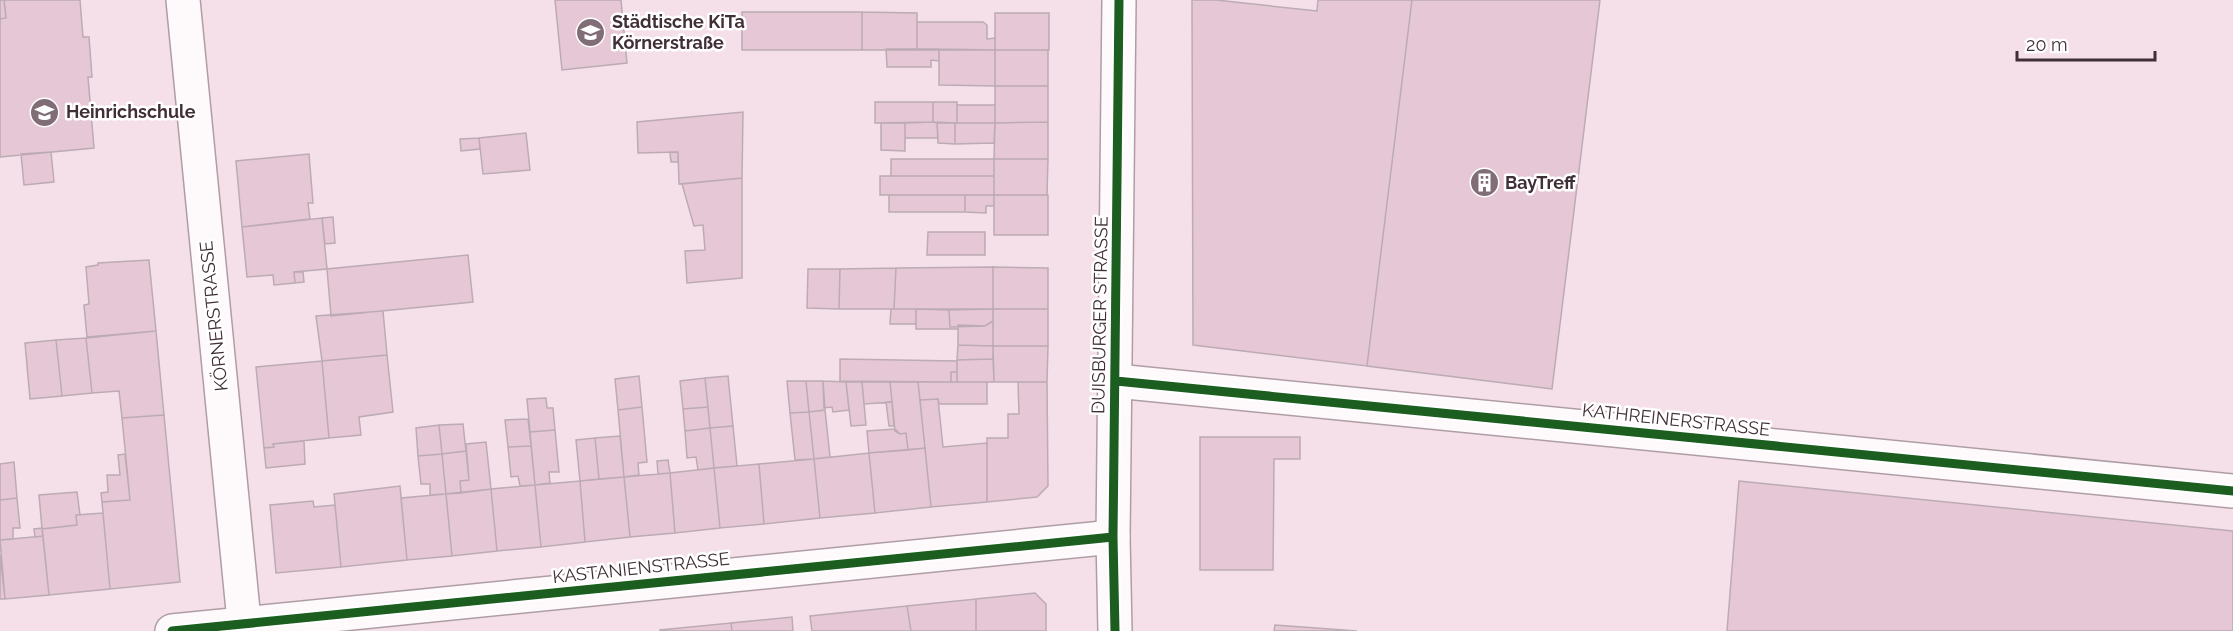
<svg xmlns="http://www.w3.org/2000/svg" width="2233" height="631" font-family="Raleway,sans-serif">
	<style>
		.building { fill: #e6c7d6; stroke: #bcabb3; stroke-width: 1.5 }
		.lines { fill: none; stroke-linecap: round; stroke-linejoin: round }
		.street-casing { stroke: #af9da6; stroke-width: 36 }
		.secondary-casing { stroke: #af9da6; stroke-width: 36 }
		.street { stroke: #fefafc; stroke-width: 33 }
		.secondary { stroke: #fefafc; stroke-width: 33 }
		.cycleway-casing { stroke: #fff; stroke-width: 13 }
		.cycleway { stroke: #1b5e20; stroke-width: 9 }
		.labels { text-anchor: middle; stroke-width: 5; stroke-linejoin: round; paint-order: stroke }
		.poi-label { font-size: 18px; font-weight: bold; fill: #412f37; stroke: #fff; text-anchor: start }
		.street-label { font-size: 18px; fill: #412f37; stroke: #fff }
	</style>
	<rect width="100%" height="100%" fill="#f5e0ea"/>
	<path class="building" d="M0,0H4L6,18L0,19Z
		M4,0H80L83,37H89L92,77H88L94,148L0,157V19L6,18Z
		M555,0H621L627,63L562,70Z
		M1192,0H1216L1317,11L1318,0H1412L1367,366L1193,345Z
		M1412,0H1600L1552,389L1367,366Z
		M742,12H862V50H742Z
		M862,12L917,13V50H862Z
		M995,13H1049V50H995Z
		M917,22H983L987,25V39L995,38V50H917Z
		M886,49H939V61L931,60V67H887Z
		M939,49L995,50V86L939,85Z
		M995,50H1048V86H995Z
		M995,86H1048V122L995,123Z
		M875,102H933V122L875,123Z
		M933,102H957V123L933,122Z
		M957,105H995V123H957Z
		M743,112L742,178L679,184L678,152L638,153L637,122Z
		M933,122L937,123L938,138H905V123Z
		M1048,122V159H994L995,123Z
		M881,123H905V151L881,150Z
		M937,123H955V144L938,143Z
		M955,123H995L994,143L955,144Z
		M526,133L530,170L483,174L479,138Z
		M479,138L480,149L461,151L460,139Z
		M51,152L54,182L24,185L21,154Z
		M670,152H678V162H671Z
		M309,154L313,203H308L310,219L242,227L236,161Z
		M891,159H994V176H891Z
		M994,159H1048L1047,195H994Z
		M880,176H994V195H880Z
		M742,178V278L687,283L685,251L705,250L703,225L694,226L682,184Z
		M889,195H965V212H889Z
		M965,195H994V206H986V213L965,212Z
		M994,195H1048V235H994Z
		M333,217L335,243L325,244L322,218Z
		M322,218L327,269L294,272L295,283L274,285L273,275L247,277L242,227Z
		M928,232H985V255H927Z
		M468,255L473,302L331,316L327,269Z
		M149,260L156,331L87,337L84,305L89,304L86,267L98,265V263Z
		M993,267L1048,268V309H993Z
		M993,267V309H894L896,268Z
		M896,268L894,309H839L840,269Z
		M808,269H840L839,309L807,308Z
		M294,272H303L304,282L295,283Z
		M891,309H916V324H890Z
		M916,309L949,310L950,327H958V329H916Z
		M993,309H1048V346H993Z
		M993,309V321L985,326L950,327L949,310Z
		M383,311L387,355L322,361L316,316Z
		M993,321V346L958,345V325L985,326Z
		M156,331L164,415L122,418L119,391L92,393L86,338Z
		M86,338L92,393L62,396L56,340Z
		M56,340L62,396L30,399L25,343Z
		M958,345L993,346V359L957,360Z
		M993,346H1048L1047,382H994Z
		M387,355L393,412L359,417L361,435L329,438L322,361Z
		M840,359L957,361V372H951V382L840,381Z
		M993,359L994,382H957V360Z
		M322,361L329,438L273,444L274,447L264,448L256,367Z
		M951,372H957V382H951Z
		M639,376L642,407L618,410L615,379Z
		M728,376L733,426L710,428L705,378Z
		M705,378L708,407L683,409L680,381Z
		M787,381H806L809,412L790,413Z
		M806,381H823L825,410L809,412Z
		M823,381L846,382L849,410L833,412L832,407L824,408Z
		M846,382H862L866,425L851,426Z
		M862,382H890L892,402L864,404Z
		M890,382H918L925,448L908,450L906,433L900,434L895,431Z
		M918,382H987V404H939L938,399L920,400Z
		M1018,382H1047L1048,486L1037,497L987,502V438H1008V414H1019Z
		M546,398L547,408H553L555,430L530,432L527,399Z
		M938,399L943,447L987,443V502L931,507L920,400Z
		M886,402H892L894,426H889Z
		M642,407L647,462L638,463L639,475L624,477L618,410Z
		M708,407L710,428L685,431L683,409Z
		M825,410L830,457L814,459L809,412Z
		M809,412L814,459L795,460L790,413Z
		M164,415L180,582L110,589L102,502L130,500L122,418Z
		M528,419L531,446L508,447L505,420Z
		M463,424L466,451L442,454L439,425Z
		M439,425L442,454L418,456L416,428Z
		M733,426L737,466L714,468L710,428Z
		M710,428L714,468L698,470L696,457L687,458L685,431Z
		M895,429L900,434L906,433L908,450L869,453L867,431Z
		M555,430L559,472H549L550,483L535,485L530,432Z
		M620,436L624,477L599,479L595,438Z
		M1200,437H1300V459H1274L1273,570H1200Z
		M595,438L599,479L580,481L576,440Z
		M304,441L305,464L266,468L264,448L274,447L273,444Z
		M486,442L491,489L461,493L460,481L469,480L466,444Z
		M531,446L535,485L520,486L518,476L511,477L508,447Z
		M925,448L931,507L875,513L869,453Z
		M466,451L469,480L460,481L461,493L446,494L442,454Z
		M869,453L875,513L820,518L814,459Z
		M125,454L130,500L102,502L101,493L108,492L107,475H120L118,455Z
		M442,454L446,494L430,495V484H421L418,456Z
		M814,459L820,518L764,524L759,464Z
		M668,460L670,473L658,474L657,461Z
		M14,462L17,498L0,500V464Z
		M759,464L764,524L720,528L714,468Z
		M714,468L720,528L675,533L670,473Z
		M670,473L675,533L630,537L624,477Z
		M624,477L630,537L585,542L580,481Z
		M580,481L585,542L541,547L535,485Z
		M1739,481L2233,531V631H1727Z
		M535,485L541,547L497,551L491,489Z
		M400,486L407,560L341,567L334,494Z
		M491,489L497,551L452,556L446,494Z
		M77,492L80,515H76L77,525L42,529L39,495Z
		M446,494L452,556L407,560L401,498Z
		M17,498L20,528H13V539L0,540V500Z
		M313,501L314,507L335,505L341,567L276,573L270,505Z
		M103,513L110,589L49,595L42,529L77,525L76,515Z
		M42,528L43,536L35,537L34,529Z
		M43,536L49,595L5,599L0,540Z
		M0,555L5,599H0Z
		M1035,593L1046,604V631H976V599Z
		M976,599V631H911L907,606Z
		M907,606L911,631H812L810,616Z
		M792,617L793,631H732L731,623Z
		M731,623L732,631H660V630Z
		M1275,625L1357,631H1274Z"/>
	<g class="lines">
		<defs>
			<path id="street" d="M183,0L245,631
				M1116,381L2233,491
				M172,631L1113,537"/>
			<path id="secondary" d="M1115,631L1113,537L1119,0"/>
		</defs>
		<use href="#street" class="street-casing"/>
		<use href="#secondary" class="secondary-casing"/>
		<use href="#street" class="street"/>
		<use href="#secondary" class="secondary"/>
		<defs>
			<path id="cycleway" d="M1116,381L2233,491
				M172,631L1113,537
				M1115,631L1113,537L1119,0"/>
		</defs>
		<use href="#cycleway" class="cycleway-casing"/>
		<use href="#cycleway" class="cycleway"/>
	</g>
	<defs>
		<symbol id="school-disc" viewBox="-11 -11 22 22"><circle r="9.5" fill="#806d76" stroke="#fff"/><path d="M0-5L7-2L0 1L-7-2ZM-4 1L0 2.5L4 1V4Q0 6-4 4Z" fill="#fff"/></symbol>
		<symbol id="building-disc" viewBox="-11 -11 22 22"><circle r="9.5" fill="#806d76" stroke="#fff"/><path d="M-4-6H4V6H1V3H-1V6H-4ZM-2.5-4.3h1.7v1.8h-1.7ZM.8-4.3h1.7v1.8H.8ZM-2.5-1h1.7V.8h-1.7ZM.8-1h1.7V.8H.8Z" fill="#fff"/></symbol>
	</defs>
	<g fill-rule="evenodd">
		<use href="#school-disc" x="574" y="16" width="33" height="33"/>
		<use href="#school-disc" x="28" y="96" width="33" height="33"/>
		<use href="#building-disc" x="1468" y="166" width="33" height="33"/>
	</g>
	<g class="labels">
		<g class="poi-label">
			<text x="612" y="28">Städtische KiTa<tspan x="612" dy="21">Körnerstraße</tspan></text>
			<text x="66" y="118">Heinrichschule</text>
			<text x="1505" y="189">BayTreff</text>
		</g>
		<g class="street-label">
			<text transform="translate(1100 315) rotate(-89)" y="6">DUISBURGER STRASSE</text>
			<text transform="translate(214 316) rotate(-96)" y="6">KÖRNERSTRASSE</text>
			<text transform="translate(1676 420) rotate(6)" y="6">KATHREINERSTRASSE</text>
			<text transform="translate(641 568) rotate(-6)" y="6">KASTANIENSTRASSE</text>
		</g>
	</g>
	<path d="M2017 51v9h138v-9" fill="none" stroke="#412f37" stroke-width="3"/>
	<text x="2026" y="51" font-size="18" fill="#412f37" stroke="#ffffff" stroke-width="4.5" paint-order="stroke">20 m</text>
</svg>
